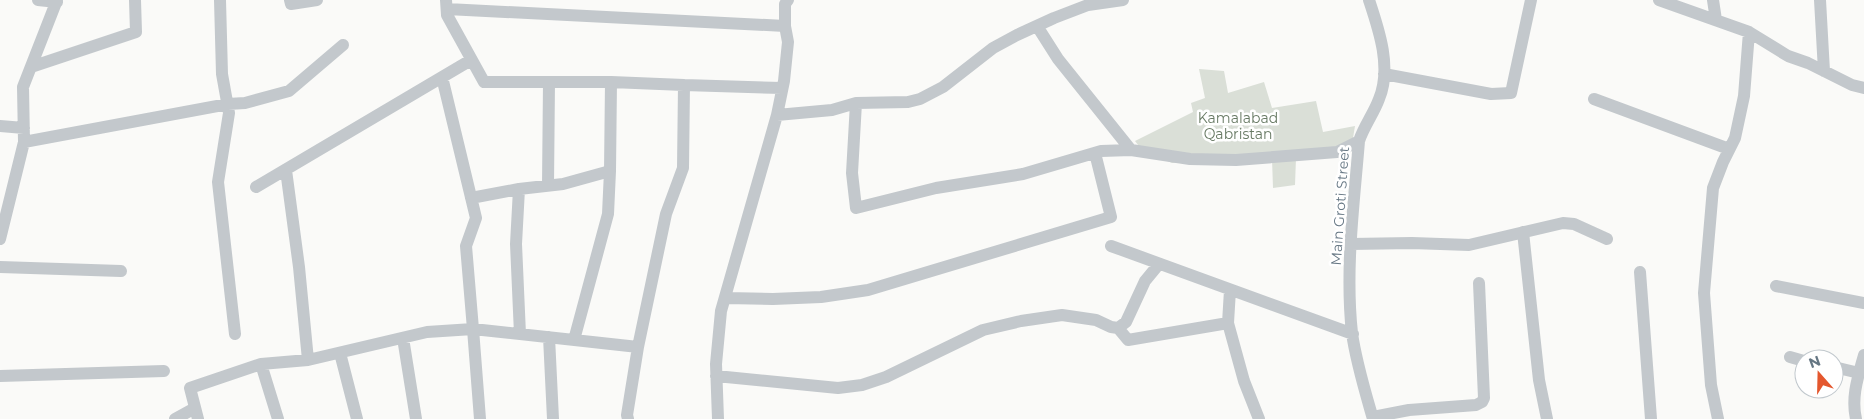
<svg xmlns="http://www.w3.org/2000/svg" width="1864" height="419" font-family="Montserrat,sans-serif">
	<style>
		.green { fill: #dadfd7 }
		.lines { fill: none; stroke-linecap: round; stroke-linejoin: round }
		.street { stroke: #c3c8cc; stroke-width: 12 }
		.labels { text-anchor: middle; stroke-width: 5; stroke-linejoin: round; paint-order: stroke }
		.park-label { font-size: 14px; fill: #687a64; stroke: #fff }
		.street-label { font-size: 14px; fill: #657683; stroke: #fff }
	</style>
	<rect width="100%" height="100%" fill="#fafaf8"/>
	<path class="green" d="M1199,69L1224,71L1228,93L1264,82L1272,108L1316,101L1323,132L1355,126L1352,144L1296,158L1295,185L1273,188L1272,159L1172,163L1142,150L1135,141L1193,112L1191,103L1205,98Z"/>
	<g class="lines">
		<path class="street" d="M38,0L57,2
			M220,0L222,74L229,113L218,182L235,334
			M290,0L291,4L317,0
			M446,0L447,15L484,82H611
			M1369,0C1379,30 1392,68 1379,99C1374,113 1364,126 1359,141C1354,204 1345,269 1352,333C1356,362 1365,391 1373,419
			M1659,0L1749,32L1788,56L1808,63L1852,85L1864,88
			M1713,0L1716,20
			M1820,0L1824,71
			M447,9L785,26
			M1037,26L1058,59L1131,150
			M31,67L136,32L135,0
			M1384,74L1491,94L1511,93L1531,0
			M1594,99L1729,149
			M856,103L852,173L856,208L936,188L1023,174L1101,151L1131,150L1190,159L1236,160L1337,152L1359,141
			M777,115L832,110L856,103L908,102L920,99L943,87L993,48L1017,35L1054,18L1088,5L1123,0
			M0,126L24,128
			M24,142L228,104L245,103L289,91L343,45
			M286,170L299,267L308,360L427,332L473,329L466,246L476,218L442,77
			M548,185L549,82
			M256,187L471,60
			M519,189L563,184L610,171L611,82L684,85
			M471,198L519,189L516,244L520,334
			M1523,232L1539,380L1547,419
			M0,239L24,142L23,87L57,0
			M1351,244L1412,243L1469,245L1563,223L1574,224L1607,239
			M1111,246L1353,334
			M0,267L121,271
			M1640,272L1651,419
			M1776,286L1864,303
			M1230,290L1228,323L1244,381L1259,419
			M726,298L773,299L821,297L868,290L1111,217L1095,153
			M1118,328L1126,322L1145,281L1159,264
			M549,337L553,419
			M403,338L416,419
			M574,340L608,214L610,171
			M340,353L357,419
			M1790,357L1804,361
			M1834,367L1859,373
			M0,376L164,371
			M716,376L838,388L862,385L886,377L983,330L1021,321L1062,315L1096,320L1111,327L1118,328L1128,340L1228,323
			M1373,417L1409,410L1476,405L1482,402L1484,398L1479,283
			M175,419L195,408
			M198,419L190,388L261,364
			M278,419L261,364L308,360
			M480,419L473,329L638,347L666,214L683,168L684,85L782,88
			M628,419L627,415L638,347
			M718,419L716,364L721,311L777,115L784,81L788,42L785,26V4L788,0
			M1718,419L1711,385L1704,293L1713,188L1723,162L1735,138L1744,96L1749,32
			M1856,419C1851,397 1858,377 1864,355"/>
	</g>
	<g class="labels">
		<g class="park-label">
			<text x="1238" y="123">Kamalabad<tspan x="1238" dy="16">Qabristan</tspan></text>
		</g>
		<g class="street-label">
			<text transform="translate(1340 206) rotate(-86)" y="5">Main Groti Street</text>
		</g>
	</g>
	<g transform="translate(1819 374) rotate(340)"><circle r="24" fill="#ffffff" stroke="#c1c8cd"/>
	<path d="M0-4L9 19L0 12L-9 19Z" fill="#e4572e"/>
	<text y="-8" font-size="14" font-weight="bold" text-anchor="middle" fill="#657683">N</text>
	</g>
</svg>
